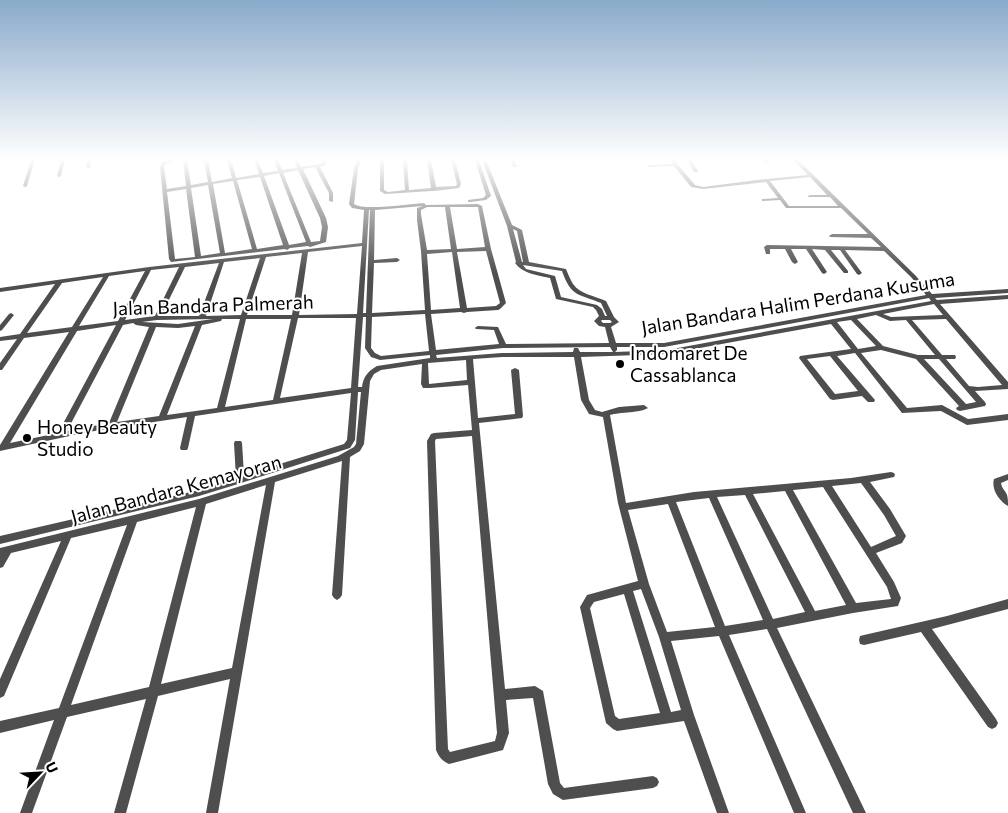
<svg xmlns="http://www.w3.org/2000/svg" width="1008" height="813" font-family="Commissioner,sans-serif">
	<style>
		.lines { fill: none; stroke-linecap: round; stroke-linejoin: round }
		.street { fill: #4e4e4e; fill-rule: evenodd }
		.poi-dot { fill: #000; stroke: #fff; stroke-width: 2 }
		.labels { text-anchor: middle; stroke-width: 4; stroke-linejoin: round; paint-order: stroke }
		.street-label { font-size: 19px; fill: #000; stroke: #fff }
		.poi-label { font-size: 19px; fill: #000; stroke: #fff; text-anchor: start }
	</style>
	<rect width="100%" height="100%" fill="#fff"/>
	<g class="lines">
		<path class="street" d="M31,160H35L27,186L25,187L23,186Z
			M61,160H65L61,176L59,177L57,176Z
			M87,160H91L90,168L86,167Z
			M169,160H177L166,164L164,167L167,189L186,186L183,160H187L191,185L208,182L204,160H208L212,182L232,178L227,160H231L236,178L259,174L254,160H258L263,173L278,171L274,160H278L282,170L297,168L294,160H298L301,167L320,164L322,163L321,160H325L326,165L320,167L333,193V202L329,201V193L315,167L303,169L326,218L328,227L326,242L310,247L308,246L290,248L287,250L285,249L171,262L169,259L160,167L162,162ZM298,170L320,218L322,227L320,241L311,242L283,173ZM279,173L306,242L289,245L264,176ZM260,177L283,245L257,249L237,180ZM233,181L252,249L225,253L213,184ZM208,185L220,253L201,256L191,188ZM186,189L195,257L175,259L167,192Z
			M357,160L361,161L358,169L354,204C364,211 409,204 424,203L426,205L478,204L482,206L491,249L506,303L500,309L498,310L467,312L464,313L461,312L431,314L436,350L499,344L494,330L476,329L475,328L476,327L478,326L498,327L506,344L609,343L605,327L599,326L594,321L599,316L596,310L593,307L556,299L550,278C537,275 523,274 515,263L516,262L507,226L482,160H486L512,225L522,230L529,262L566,269C568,274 570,279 573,284C580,294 595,296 606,301L614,317L619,322L611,327L616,343H664L926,295L911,277L884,251L845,250L862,273L859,275L857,274L840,250H831L848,271V273H844L825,250L812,249L827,272L824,274L822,273L806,249H791L798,262L795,264L792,262L785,249H770V254H766L764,247L767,245L881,247L871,238L830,237L829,236L832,234H868L841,208H786L780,200L762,201V199H764L778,198L766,182L703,189L691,187L674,166L649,167L647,166L649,165L673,164L670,160H674L695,185L703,187L757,180L808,175L793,160H798L915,275L932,294L1008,289V293L935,298L937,300L1008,295V299L940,304L1008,382V389L975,391L985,402L986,404L985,406L960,411L957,410L956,408L959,406L916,359L881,350L861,353L907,408L942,405L968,419L1008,414V420L967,425L941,411L902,413L855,353L837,356L875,400L874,402H868L862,396L833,400L830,399L799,358L800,356L851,349L831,324L667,354L581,357L589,400L595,410L602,412L619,407L644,405L648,408C641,413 620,412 610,415L626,503L694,492L851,478L891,472L894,473L895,475L894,477L870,482L890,509L906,536L902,543L876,553L894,582L901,598L898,606L853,613L777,628L866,813H853L767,629L729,635L806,813H794L719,636L671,641L694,715L729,813H717L684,721L617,731L613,729L606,723L580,607L587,595L638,581L618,503L603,417L589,414L581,400L574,357H502L473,359L478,418L515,414L511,370L515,368L519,370L523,416L522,418L479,423L505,689L535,686L543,691L560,783L564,788L653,776L657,778L659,782L657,786L653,788L563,800L553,794L548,784L533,698L506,700L509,733L503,750L449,764C442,761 439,757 436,750L427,441L431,434L434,433L472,430L468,385L430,388H423L421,384L422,364L381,370L374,374L370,381L364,444L360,451L350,457L342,595L340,598L337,600L334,598L332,595L342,461L275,482L218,813H206L230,679L158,696L126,813H114L146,699L67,717L32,813H20L54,720L0,733V721L59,708L127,525L71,538L4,696L0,698V679L61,541L11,553L3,567L0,568V548L199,499L338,456L354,447L356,444L361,392H358L355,440L350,448L244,482L240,484H238L199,496L0,544V536L199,490L236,478L234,443L235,441H241L242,443L244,475L344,444L347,440L351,393L195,416L188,448L187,450H181L180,448L187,417L88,432L0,451V445L69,332L24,338L2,370H0V363L17,339L0,341V337L20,334L55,284L0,292V288L149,267L362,243L364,210L352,208L349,204L354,169ZM810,177L827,195H810L808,196V197H830L838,206H789L770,181ZM423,206L417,208V220L421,251L425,310L372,313L374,263L397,262L400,260L397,258L374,260L375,210ZM427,207H445L451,249L427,250L421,214V210ZM450,207H478L485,247L457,249ZM369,210H370L366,313H363ZM513,229L517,231L523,262H522ZM362,246L357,314L299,315L308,252ZM486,251L500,303L496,306L467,308L457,252ZM452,252L460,308L431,310L427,254ZM302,253L292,315H247L266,257ZM260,258L241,315L206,316L224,262ZM219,263L199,316H161L185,267ZM523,265L562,271C571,297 579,294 601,303L607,316H605L602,309L597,305L561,297L555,276L526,269ZM179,267L155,316L125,320L151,270ZM145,271L118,321L79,326L109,276ZM103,277L72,327L27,333L62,283ZM929,298L931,301L667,350L615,352L617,350V347H664ZM934,304L943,315L891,317L883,314ZM425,314L429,351L381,356L375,353L371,348L372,317ZM876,315L890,321L906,320L935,355H918L883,346L857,319ZM363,317H366L365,348L371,357L380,360L430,355V358L377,366C368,371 363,377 362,387H358ZM298,318H356L351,388L280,398ZM213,319L178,324L142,322L157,320ZM222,319H240L217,408L167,415L202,325L221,321ZM246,319H291L273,400L225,407ZM946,319L1002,385L978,387L969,386L946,359H955L956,357L955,355H942L912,320ZM602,320H610L612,322L610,323H603L601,321ZM851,320L876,346L858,349L837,322ZM133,323L136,325L149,327L109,423L67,431L123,325ZM116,325L58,433L10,443L77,331ZM195,326L159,416L117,422L156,327L178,328ZM610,347L613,352H580L578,348H574L573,352L502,353L437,358L436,355L503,348ZM830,356L858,391L835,394L807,359ZM924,359H939L976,402L966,404ZM466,360L467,380L429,384L428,363ZM472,436L497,733L495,741L450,752L448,749L435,441L436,439ZM861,483L884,515L896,536L871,547L832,486ZM266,485L232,668L161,684L206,504ZM823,487L887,587L891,599L856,603L793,490ZM785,491L846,605L815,611L753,494ZM745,495L805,612L773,619L717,497ZM709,498L763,620L725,626L676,502ZM668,504L715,627L667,632L649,584L628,510ZM196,507L149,687L71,705L137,522ZM641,589L659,637L681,710L671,712L633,591ZM624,594L660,713L619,719L615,716L590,608L594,602Z
			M380,160H384V190L388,192L405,190L403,160H407L409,190L431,188L427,160H431L436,187L456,186L457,184L451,160H455L461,184L459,188L434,191H432L385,194L380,191Z
			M475,160H479L491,196L486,200L470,202H468V200L483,198L486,195Z
			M510,160H514L517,167H513Z
			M687,160H691L698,171V172H694Z
			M763,160H768L770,163L766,164Z
			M11,313L14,315L2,330L0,331V325L9,314Z
			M1008,474V480L1001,483C1002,489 1005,490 1007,495C1008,498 1008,502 1008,506C999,501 991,489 994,479Z
			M1008,599V609L932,629L996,719L998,723L996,727L992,729L988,727L921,632L864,645L860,644L859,640L860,636L864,635L947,616Z"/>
	</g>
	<linearGradient id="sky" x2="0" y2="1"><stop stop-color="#89aaca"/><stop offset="0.58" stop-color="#fff"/><stop offset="1" stop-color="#fff" stop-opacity="0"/></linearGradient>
	<rect width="1008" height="274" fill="url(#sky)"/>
	<g class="poi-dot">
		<circle cx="620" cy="364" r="5"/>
		<circle cx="27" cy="438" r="5"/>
	</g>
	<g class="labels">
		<g class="street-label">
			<text transform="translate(798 303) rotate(-9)" y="7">Jalan Bandara Halim Perdana Kusuma</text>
			<text transform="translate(213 305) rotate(-2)" y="7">Jalan Bandara Palmerah</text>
			<text transform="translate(176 489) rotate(-15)" y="7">Jalan Bandara Kemayoran</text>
		</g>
		<g class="poi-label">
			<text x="630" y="360">Indomaret De<tspan x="630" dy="22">Cassablanca</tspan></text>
			<text x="37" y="434">Honey Beauty<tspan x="37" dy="22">Studio</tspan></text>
		</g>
	</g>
	<g transform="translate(40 773) rotate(65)" stroke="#ffffff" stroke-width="4" paint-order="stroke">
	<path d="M0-4L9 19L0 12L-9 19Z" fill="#000000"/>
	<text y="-8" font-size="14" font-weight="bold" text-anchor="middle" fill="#000000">U</text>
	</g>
</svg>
